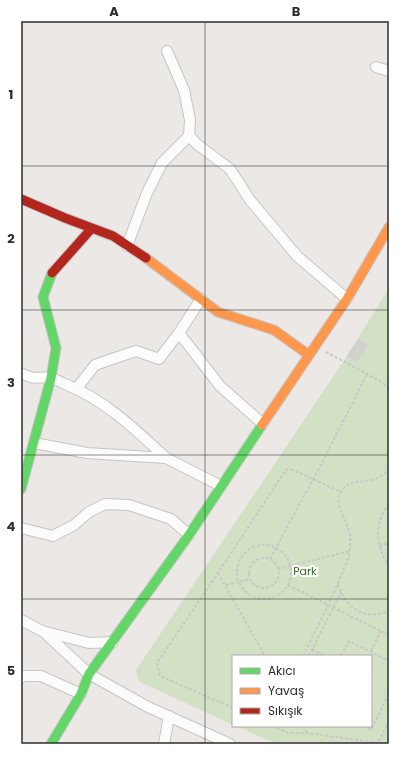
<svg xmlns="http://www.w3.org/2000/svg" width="410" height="765" font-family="Poppins,sans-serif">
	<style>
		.green { fill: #d2e1c3 }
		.building { fill: #d2d0ce; stroke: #d6d4d1 }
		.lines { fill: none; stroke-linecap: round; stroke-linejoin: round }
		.street-casing { stroke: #c6c5c5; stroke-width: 12 }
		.fast-casing { stroke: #c6c5c5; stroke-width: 11 }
		.slow-casing { stroke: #c6c5c5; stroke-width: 11 }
		.jam-casing { stroke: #c6c5c5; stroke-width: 11 }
		.path { stroke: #c8c7c7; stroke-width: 2; stroke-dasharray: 3 2; stroke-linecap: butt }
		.street { stroke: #fcfcfb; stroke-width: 10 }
		.fast { stroke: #63d668; stroke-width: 9 }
		.slow { stroke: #ff974d; stroke-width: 9 }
		.jam { stroke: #b3261e; stroke-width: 9 }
		.grid { fill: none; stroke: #2e2e2e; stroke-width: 1; stroke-opacity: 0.55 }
		.labels { text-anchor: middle; stroke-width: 4; stroke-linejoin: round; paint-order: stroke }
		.park-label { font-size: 11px; fill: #376425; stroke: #fff }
		.neatline { fill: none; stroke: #2e2e2e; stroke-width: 1.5 }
		.grid-label { font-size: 13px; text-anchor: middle; font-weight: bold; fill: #2e2e2e }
	</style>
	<rect width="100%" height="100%" fill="#ebe8e5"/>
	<path class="green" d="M389,288V744H276L236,726H371V656H233V725L138,681L136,670L347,356Z"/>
	<path class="building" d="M358,339L368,345L357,362L347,356Z"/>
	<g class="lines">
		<defs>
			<path id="street" d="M376,67L389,71
				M189,136L198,145L230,169L250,200L297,256L347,299
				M127,246L147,193L162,163L189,136L190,120L184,90L167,51
				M179,333L220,386L263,424
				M21,373C35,381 37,376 51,378C55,379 61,382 65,384C105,400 135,429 166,458
				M77,388L95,365L115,358L136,351L159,359L179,333L201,299
				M34,443L87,453L166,458L221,486
				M21,528L53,536L74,525L89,512L105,504L129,505L171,519L189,535
				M21,620L44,632L89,674L148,707L230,744
				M46,632L89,643L113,642
				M21,678L22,676H41L81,694
				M164,744L169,716"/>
			<path id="fast" d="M21,489L51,378L56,348L43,297L52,273
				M51,744L81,694L89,674L189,535L262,425"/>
			<path id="slow" d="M146,258L218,312L274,330L309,355
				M262,425L347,299L389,227"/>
			<path id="jam" d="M21,199L65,218L113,236L146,258
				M52,273L92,228"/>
		</defs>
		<use href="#street" class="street-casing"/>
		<use href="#fast" class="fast-casing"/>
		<use href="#slow" class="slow-casing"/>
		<use href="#jam" class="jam-casing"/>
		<path class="path" d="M326,352L380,381L389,388
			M389,504C373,523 376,547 389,566
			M237 572a27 27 0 1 1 54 0a27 27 0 1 1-54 0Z
			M379,546L389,543
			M249 573a15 15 0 1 1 30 0a15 15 0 1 1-30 0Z
			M270,559L324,459L367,374
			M278,569L350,551
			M218,573L265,656
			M338,584C345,608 365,621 389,611
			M226,585L250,579
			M288,585L389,635
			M312,649L325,656
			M371,651L381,631
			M303,656C316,629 331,601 342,573C346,564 350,556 350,547C351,538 350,531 346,523C342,511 333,501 343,489C352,476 374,488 389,469
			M309,656L341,592
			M341,656L349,641L389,661
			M233,708L160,676L157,663L218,573L285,471L288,469L293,470L341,492
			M272,726L288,733H307L378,743L389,721
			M303,726L307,733
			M364,726L371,730L389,693"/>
		<use href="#street" class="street"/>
		<use href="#fast" class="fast"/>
		<use href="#slow" class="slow"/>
		<use href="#jam" class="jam"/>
	</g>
	<path class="grid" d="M205,21V744M21,166H389M21,310H389M21,455H389M21,599H389"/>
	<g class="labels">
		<g class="park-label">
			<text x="305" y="575">Park</text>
		</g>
	</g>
	<rect width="410" height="765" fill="none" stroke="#ffffff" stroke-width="44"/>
	<rect x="232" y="655" width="140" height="72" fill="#ffffff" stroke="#ababab"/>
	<rect x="240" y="668" width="20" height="6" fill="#63d668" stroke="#ababab"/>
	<text x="268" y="675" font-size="12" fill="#2e2e2e">Akıcı</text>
	<rect x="240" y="688" width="20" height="6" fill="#ff974d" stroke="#ababab"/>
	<text x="268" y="695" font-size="12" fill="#2e2e2e">Yavaş</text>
	<rect x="240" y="708" width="20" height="6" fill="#b3261e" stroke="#ababab"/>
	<text x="268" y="715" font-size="12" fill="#2e2e2e">Sıkışık</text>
	<rect x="22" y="22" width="366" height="721" class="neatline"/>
	<g class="grid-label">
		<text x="114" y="16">A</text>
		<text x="296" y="16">B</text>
		<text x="11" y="99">1</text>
		<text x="11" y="243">2</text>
		<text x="11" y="387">3</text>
		<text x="11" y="531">4</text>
		<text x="11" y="675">5</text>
	</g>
</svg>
